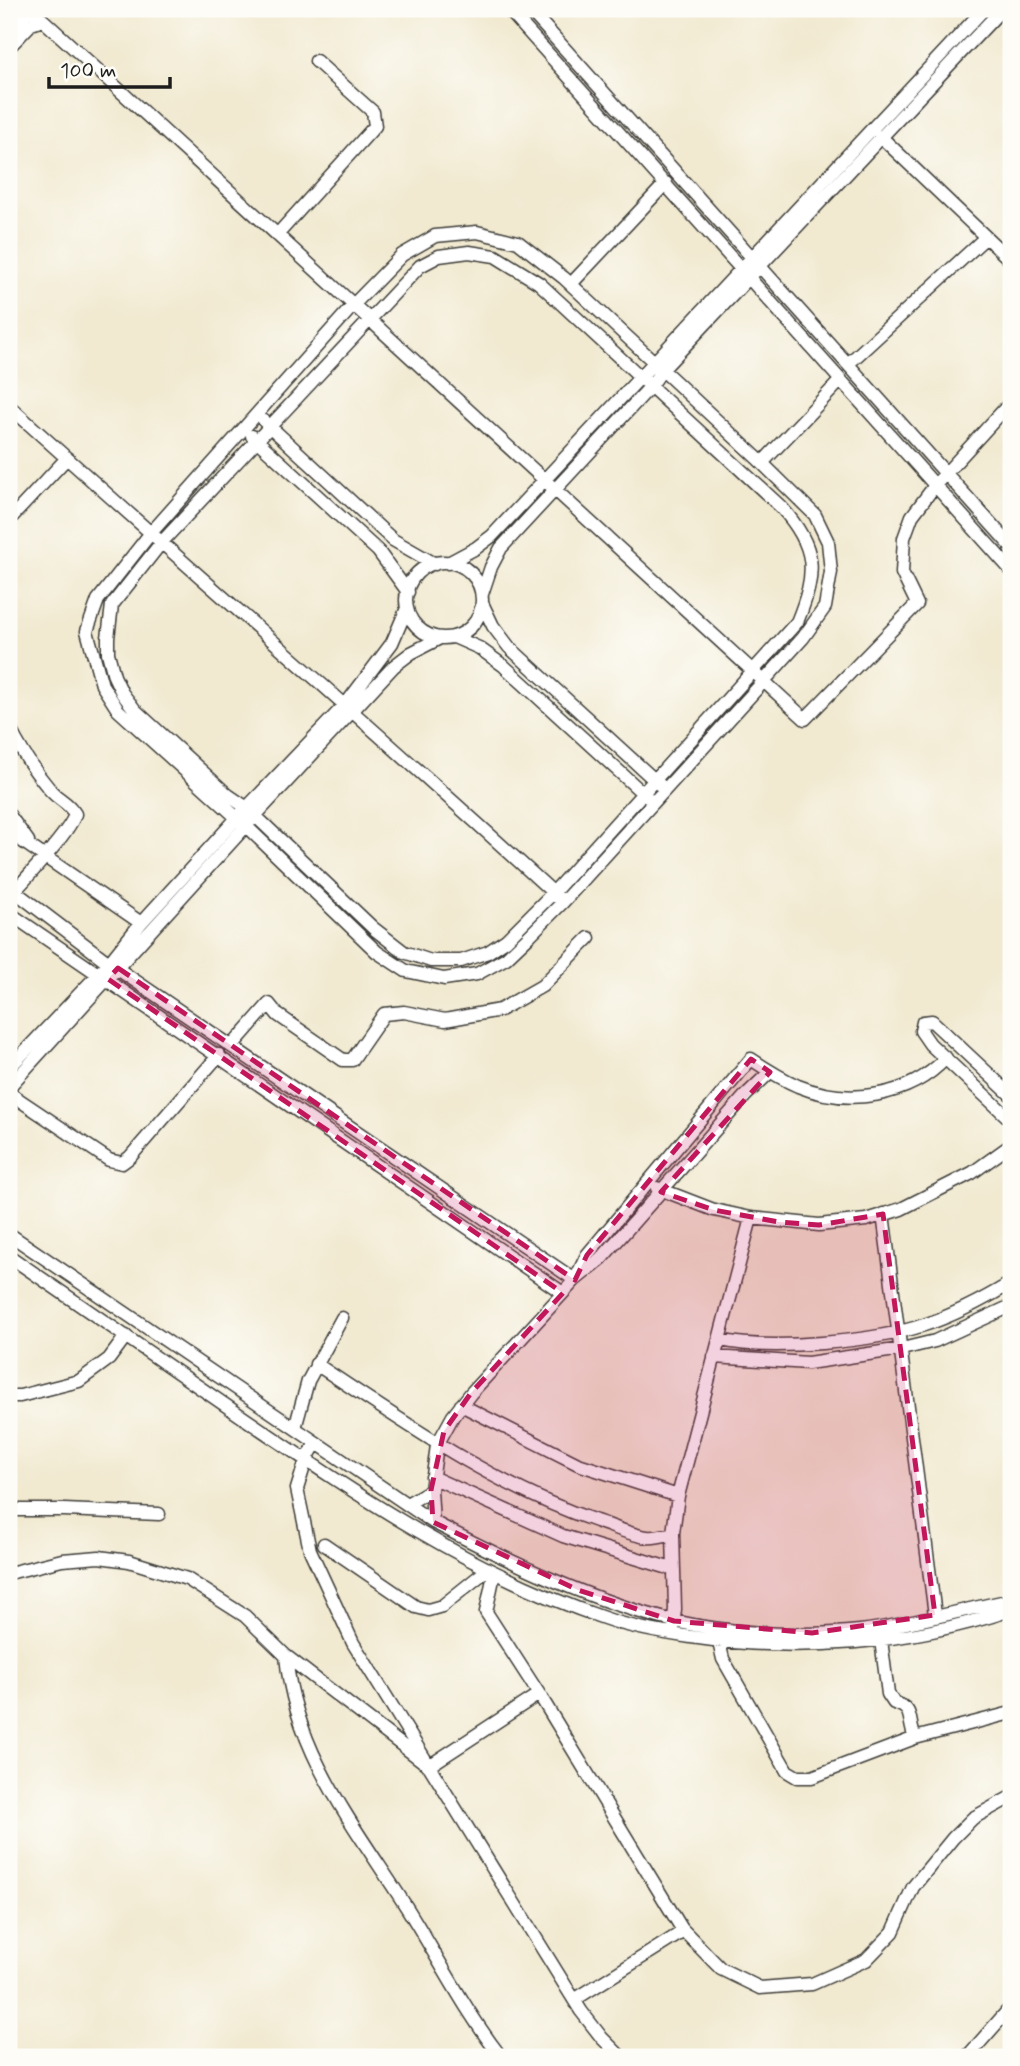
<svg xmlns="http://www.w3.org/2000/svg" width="1020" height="2066" font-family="Mynerve,sans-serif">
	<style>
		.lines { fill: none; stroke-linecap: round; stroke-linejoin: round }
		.minor-casing { stroke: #3c3b37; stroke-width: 15 }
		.minor { stroke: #fff; stroke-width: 12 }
		.marked { fill: #c2185b; fill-opacity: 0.2; stroke: #c2185b; stroke-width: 5; stroke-dasharray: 14 9; stroke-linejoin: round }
	</style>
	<rect width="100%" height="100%" fill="#fdfcf7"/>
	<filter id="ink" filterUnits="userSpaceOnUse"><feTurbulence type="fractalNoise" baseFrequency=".0143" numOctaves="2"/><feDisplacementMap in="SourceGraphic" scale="14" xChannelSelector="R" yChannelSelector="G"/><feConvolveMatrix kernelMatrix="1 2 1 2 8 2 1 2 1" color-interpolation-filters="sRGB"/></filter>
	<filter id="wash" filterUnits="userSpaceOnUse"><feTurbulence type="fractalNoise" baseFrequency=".00686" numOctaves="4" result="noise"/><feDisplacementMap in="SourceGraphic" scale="28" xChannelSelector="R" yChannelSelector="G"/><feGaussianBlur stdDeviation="1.57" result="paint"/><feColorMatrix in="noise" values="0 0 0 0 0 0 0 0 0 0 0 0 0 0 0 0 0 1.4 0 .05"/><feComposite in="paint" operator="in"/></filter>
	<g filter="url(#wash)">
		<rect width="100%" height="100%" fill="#f1e9d0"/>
	</g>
	<g filter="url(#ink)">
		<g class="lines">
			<defs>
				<path id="minor" d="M508,9L1011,570
					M529,9L1011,546
					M9,32L29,9L43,20L805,719L917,604L902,573L904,538L912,516L936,484L1011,402
					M9,47L31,24L43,20
					M880,136L1011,261
					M477,232L518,242L564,278L757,458L815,515L828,542L831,572L825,607L803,638L563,902L528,937L506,958L477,974L444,979L406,971L377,952L246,826L118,710L102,685L87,631L98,600L150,534L358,300L402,255L435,236Z
					M277,235L375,126L373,112L316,61
					M469,252L495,256L539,283L781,507C818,548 817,573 797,622L553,893L506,940L488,952L461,961H431L404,952L373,928L247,808L228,795L135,710L122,693L114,676L108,653V638L112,605L161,543L420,266L439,256Z
					M571,284L666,183
					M848,364L986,237
					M9,406C191,571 378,731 559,898
					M264,421L393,540L435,564
					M252,436L378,551L408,592
					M762,463L841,380
					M9,520L67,458
					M406 600a38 38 0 1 1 76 0a38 38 0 1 1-76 0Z
					M448,563L476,548L492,536L984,9
					M482,594L491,567L501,548L650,387L662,370L1002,9
					M482,603L493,626L509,647L660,785
					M454,637L479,648L504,666L647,797
					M9,727C21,751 34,771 51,791C60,801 67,801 75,814C71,830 24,881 10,896
					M9,815L28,841
					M9,832L141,923
					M9,887L109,963L575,1280L471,1393L453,1416L437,1445L431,1490
					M9,913L563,1293
					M232,1046L269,1004L278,1015L343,1060H352L384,1014L404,1012L445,1020L500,1010L542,986L589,938
					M9,1068L109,963L141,923L237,818L346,704L392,643L407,608
					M770,1072L746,1095L601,1259L575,1280L587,1255L751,1059C766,1069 782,1079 798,1086C847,1106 909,1098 946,1058
					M9,1087L255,816L394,666L411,653L440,638
					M9,1093L109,1160L122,1163L130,1157L219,1055
					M1011,1095L932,1021L923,1022L921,1031L930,1044L1011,1120
					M657,1188L714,1210L751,1218L819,1225L866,1220L901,1209L972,1173L1011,1145
					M883,1214L935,1615
					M9,1234L433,1522C510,1562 590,1601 674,1621C731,1634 802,1637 860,1631C910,1625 962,1610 1011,1600
					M9,1256C87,1310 165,1364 244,1418C357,1495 473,1574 604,1618C632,1628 662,1633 691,1637C798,1653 909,1644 1011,1610
					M720,1340C771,1351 873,1342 924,1325C955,1315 983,1300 1011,1283
					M714,1357L808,1363L902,1349L935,1341L1011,1306
					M316,1364C405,1423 494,1486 596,1521C612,1526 630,1535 647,1537C656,1538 665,1535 673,1533
					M9,1396H20L79,1381L109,1359L126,1336
					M461,1405L578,1464L678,1496
					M295,1428L308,1381L342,1318
					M316,1443L306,1460L297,1489L310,1550L353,1643L581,2011L602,2038L621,2057
					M432,1477L563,1536L672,1569
					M407,1504L431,1490L433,1522
					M9,1510H64L159,1514
					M324,1544L416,1607L428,1610L442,1606L487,1570
					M9,1573L62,1560L99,1557L129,1561L187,1579L245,1616L286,1656L429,1766L539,1694
					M494,1574L486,1612L539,1694L682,1929L721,1969L760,1988L812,1984L866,1960L893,1932L913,1887L953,1838L973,1818L1011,1797
					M673,1628L675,1609L673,1533L678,1496L751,1218
					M717,1634L723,1659L787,1771L797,1777H812L915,1738
					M881,1640L888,1694L894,1703C915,1708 907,1720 915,1738L1011,1713
					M286,1656C295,1754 357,1829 407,1908C438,1957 465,2011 501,2057
					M574,2000L684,1931
					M967,2057L1011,2007"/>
			</defs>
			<use href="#minor" class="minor-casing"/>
			<use href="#minor" class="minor"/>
		</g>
	</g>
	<path class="marked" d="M118,968L575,1280L587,1255L751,1059L770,1072L661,1192L714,1210L779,1222L819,1225L883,1214L935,1615L812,1633L674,1621L578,1590L433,1522L431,1490L444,1431L471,1393L563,1293L108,979Z"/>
	<rect width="1020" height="2066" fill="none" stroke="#fdfcf7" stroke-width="35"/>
	<path d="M49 77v10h121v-10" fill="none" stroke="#1c1c1c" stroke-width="3.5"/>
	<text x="60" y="77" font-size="21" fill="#1c1c1c" stroke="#fdfcf7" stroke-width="5" paint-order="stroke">100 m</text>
</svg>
